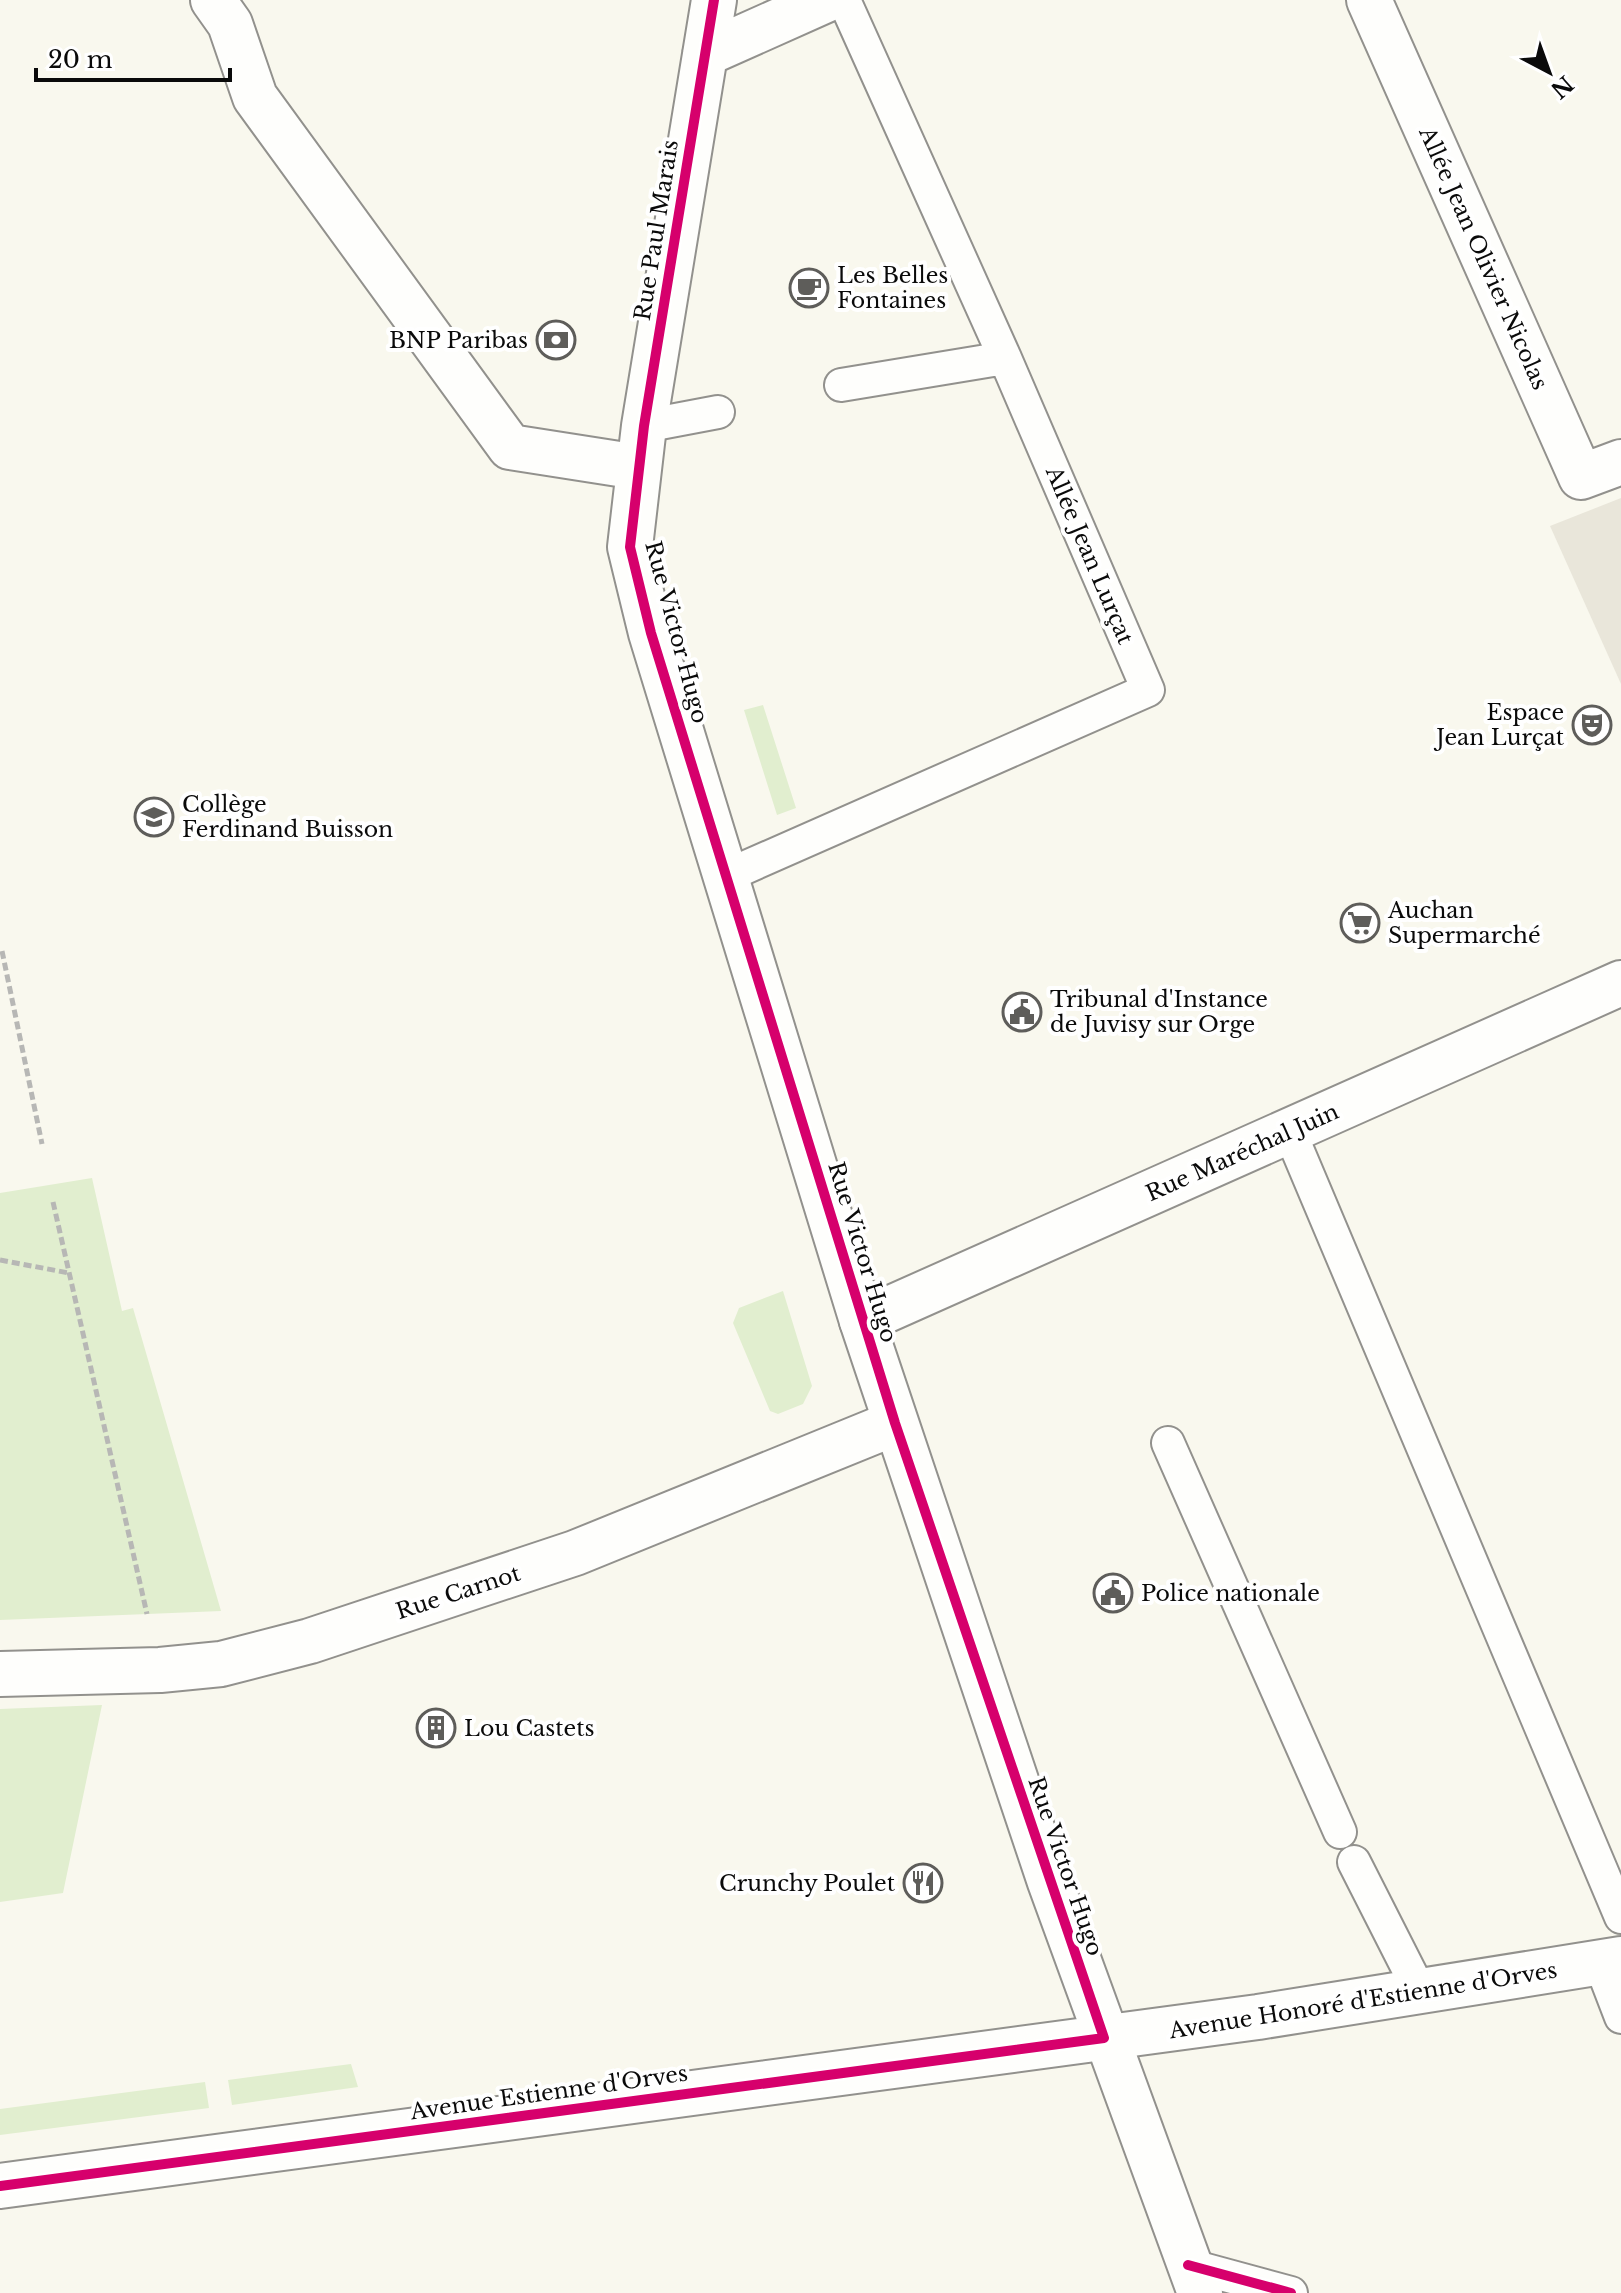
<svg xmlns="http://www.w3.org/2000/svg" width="1621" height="2293" font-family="'Libre Baskerville',serif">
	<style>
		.green { fill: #e1eecf }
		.plaza { fill: #e9e6da }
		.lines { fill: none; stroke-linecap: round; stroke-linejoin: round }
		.service-casing { stroke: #92918d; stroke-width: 36 }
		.minor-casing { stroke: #92918d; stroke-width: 48 }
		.tertiary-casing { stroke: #92918d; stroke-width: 48 }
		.path { stroke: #b7b7b5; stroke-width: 5; stroke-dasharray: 8 4; stroke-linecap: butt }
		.service { stroke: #fefefc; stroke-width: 32 }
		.minor { stroke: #fefefc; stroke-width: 44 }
		.tertiary { stroke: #fefefc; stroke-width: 44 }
		.cycleway-casing { stroke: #fff; stroke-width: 15 }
		.cycleway { stroke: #d6006c; stroke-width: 10 }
		.labels { text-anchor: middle; stroke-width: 8; stroke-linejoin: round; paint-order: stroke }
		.street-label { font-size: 22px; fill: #0a0a0a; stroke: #fff }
		.poi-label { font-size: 22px; fill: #0a0a0a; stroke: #fff; text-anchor: start }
	</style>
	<rect width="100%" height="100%" fill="#f9f8ee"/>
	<path class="green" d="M763,705L796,808L777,815L744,710Z
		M92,1178L122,1311L133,1308L221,1611L0,1620V1193Z
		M783,1291L812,1386L803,1404L778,1414L770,1411L733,1323L739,1308Z
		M102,1705L63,1893L0,1902V1709Z
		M351,2064L358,2087L232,2105L228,2080Z
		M205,2082L209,2108L0,2135V2109Z"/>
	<path class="plaza" d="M1621,498V684L1550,526Z"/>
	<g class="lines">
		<defs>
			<path id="service" d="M841,385L1005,358
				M644,426L718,412
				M726,876L1148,690L1005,358L844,0
				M1289,1130L1621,1917
				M1168,1443L1340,1832
				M1354,1862L1420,1992
				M1601,1965L1621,2017
				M1188,2265L1291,2293"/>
			<path id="minor" d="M714,0L644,426L630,547L651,633L862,1321
				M1369,0L1581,477L1621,462
				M705,54L826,0
				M0,1674L160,1670L221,1664L310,1641L575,1553L895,1423"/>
			<path id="tertiary" d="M213,0L230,24L255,97L510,447L638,467
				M0,2186L1258,2017L1621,1959
				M1200,2293L1050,1882L862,1321L1621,983"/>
		</defs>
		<use href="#service" class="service-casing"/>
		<use href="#minor" class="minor-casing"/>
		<use href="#tertiary" class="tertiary-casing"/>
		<path class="path" d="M2,951L42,1144
			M53,1202L147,1614
			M0,1260L69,1273"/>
		<use href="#service" class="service"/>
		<use href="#minor" class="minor"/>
		<use href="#tertiary" class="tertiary"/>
		<defs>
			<path id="cycleway" d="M0,2186L1104,2038L895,1423L651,633L630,547L644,426L714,0
				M1188,2265L1291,2293"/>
		</defs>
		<use href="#cycleway" class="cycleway-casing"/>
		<use href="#cycleway" class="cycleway"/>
	</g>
	<defs>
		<symbol id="cafe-ring" viewBox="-11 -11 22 22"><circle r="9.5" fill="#fff" stroke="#5e5d5a" stroke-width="1.5"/><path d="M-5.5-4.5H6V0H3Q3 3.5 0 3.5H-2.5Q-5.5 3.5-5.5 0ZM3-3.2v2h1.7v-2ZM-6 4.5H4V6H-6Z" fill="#5e5d5a"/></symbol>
		<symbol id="bank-ring" viewBox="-11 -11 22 22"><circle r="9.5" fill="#fff" stroke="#5e5d5a" stroke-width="1.5"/><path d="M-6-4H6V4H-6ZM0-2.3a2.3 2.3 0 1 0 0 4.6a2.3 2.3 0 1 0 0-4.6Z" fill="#5e5d5a"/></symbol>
		<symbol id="theatre-ring" viewBox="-11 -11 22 22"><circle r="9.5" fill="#fff" stroke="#5e5d5a" stroke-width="1.5"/><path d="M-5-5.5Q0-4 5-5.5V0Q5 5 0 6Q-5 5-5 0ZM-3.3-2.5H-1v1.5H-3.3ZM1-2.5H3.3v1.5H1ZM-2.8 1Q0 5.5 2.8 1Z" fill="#5e5d5a"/></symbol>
		<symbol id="school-ring" viewBox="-11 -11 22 22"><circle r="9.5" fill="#fff" stroke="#5e5d5a" stroke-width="1.5"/><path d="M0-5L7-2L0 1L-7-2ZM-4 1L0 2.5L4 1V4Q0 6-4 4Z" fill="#5e5d5a"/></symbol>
		<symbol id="supermarket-ring" viewBox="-11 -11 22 22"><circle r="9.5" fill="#fff" stroke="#5e5d5a" stroke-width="1.5"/><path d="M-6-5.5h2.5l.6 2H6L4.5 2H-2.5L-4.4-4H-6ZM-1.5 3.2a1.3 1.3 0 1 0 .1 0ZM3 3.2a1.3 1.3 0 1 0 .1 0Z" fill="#5e5d5a"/></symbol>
		<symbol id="civic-ring" viewBox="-11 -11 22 22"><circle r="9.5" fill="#fff" stroke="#5e5d5a" stroke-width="1.5"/><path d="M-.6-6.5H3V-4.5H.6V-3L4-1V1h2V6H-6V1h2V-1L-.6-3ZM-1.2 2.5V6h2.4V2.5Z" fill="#5e5d5a"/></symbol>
		<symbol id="building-ring" viewBox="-11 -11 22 22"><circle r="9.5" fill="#fff" stroke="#5e5d5a" stroke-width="1.5"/><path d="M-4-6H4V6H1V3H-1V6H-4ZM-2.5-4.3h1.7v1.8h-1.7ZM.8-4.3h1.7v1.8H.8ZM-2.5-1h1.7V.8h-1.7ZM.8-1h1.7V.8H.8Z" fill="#5e5d5a"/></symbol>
		<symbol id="restaurant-ring" viewBox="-11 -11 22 22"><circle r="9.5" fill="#fff" stroke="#5e5d5a" stroke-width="1.5"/><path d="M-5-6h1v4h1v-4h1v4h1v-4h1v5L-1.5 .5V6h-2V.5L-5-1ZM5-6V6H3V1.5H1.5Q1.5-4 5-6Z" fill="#5e5d5a"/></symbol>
	</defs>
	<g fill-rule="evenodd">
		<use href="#cafe-ring" x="787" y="266" width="44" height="44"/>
		<use href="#bank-ring" x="534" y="318" width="44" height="44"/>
		<use href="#theatre-ring" x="1570" y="703" width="44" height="44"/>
		<use href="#school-ring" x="132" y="795" width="44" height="44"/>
		<use href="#supermarket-ring" x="1338" y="901" width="44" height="44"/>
		<use href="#civic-ring" x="1000" y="990" width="44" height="44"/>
		<use href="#civic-ring" x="1091" y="1571" width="44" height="44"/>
		<use href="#building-ring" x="414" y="1706" width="44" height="44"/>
		<use href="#restaurant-ring" x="901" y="1861" width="44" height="44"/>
	</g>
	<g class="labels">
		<g class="street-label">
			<text transform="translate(656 230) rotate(-81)" y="8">Rue Paul Marais</text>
			<text transform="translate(1484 258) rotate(66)" y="8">Allée Jean Olivier Nicolas</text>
			<text transform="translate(1090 555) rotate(67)" y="8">Allée Jean Lurçat</text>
			<text transform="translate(677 632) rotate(75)" y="8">Rue Victor Hugo</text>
			<text transform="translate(1242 1152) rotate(-24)" y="8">Rue Maréchal Juin</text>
			<text transform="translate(863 1252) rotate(73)" y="8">Rue Victor Hugo</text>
			<text transform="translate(458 1592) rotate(-18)" y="8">Rue Carnot</text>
			<text transform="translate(1066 1866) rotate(71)" y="8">Rue Victor Hugo</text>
			<text transform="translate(1363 2000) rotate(-9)" y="8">Avenue Honoré d'Estienne d'Orves</text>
			<text transform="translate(549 2092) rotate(-8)" y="8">Avenue Estienne d'Orves</text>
		</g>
		<g class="poi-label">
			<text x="837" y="283">Les Belles<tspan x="837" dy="25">Fontaines</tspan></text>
			<text x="528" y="348" text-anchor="end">BNP Paribas</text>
			<text x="1564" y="720" text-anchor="end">Espace<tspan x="1564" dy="25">Jean Lurçat</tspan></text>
			<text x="182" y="812">Collège<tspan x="182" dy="25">Ferdinand Buisson</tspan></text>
			<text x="1388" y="918">Auchan<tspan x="1388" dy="25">Supermarché</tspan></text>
			<text x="1050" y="1007">Tribunal d'Instance<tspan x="1050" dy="25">de Juvisy sur Orge</tspan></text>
			<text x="1141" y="1601">Police nationale</text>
			<text x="464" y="1736">Lou Castets</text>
			<text x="895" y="1891" text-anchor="end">Crunchy Poulet</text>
		</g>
	</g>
	<g transform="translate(1549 72) rotate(139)" stroke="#ffffff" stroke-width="6" paint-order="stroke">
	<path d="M0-6L14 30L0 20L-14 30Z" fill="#0a0a0a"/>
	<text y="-12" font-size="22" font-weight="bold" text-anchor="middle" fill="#0a0a0a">N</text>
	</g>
	<path d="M36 68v12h194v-12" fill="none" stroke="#0a0a0a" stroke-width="4"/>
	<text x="48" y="68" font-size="24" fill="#0a0a0a" stroke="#ffffff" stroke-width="6" paint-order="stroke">20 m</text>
</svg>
